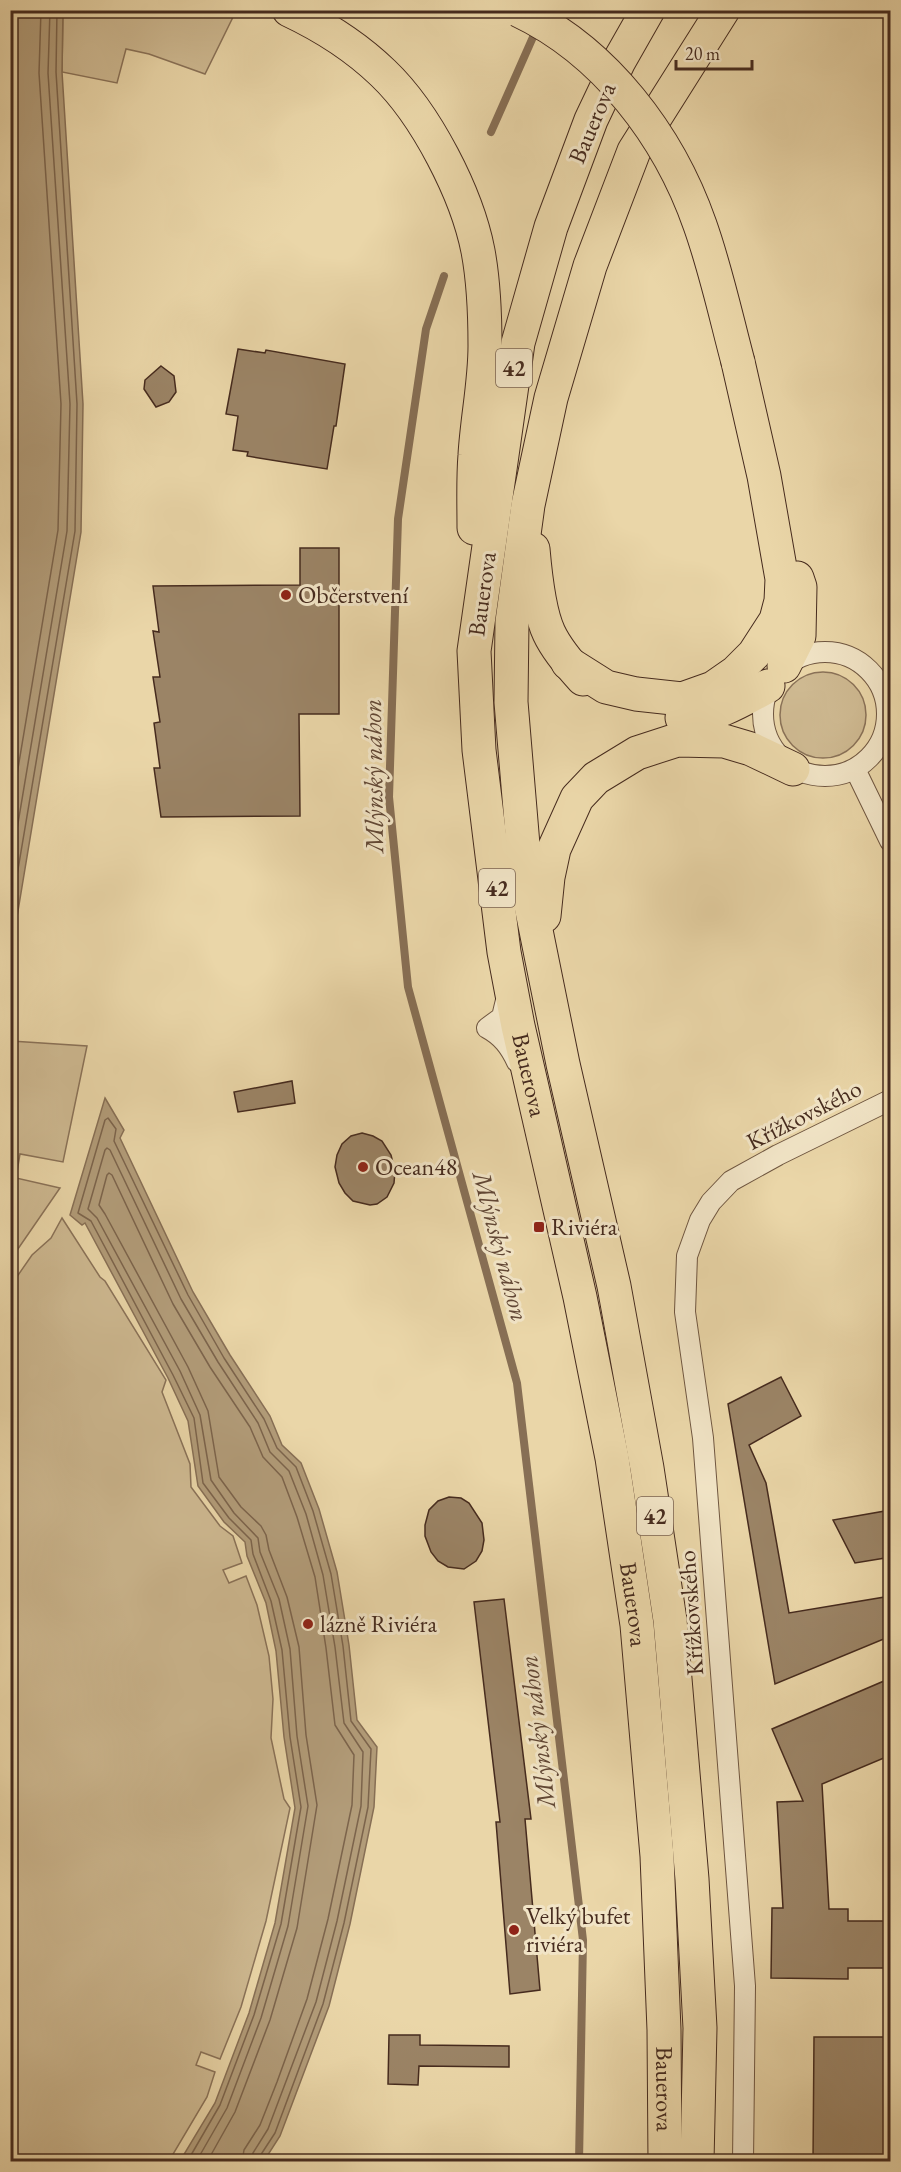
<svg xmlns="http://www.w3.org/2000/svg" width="901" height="2172" font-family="'EB Garamond',serif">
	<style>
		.green { fill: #ceb991; stroke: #8a7258; stroke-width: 1.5 }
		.water { fill: #b29c79; stroke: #876f55; stroke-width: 1.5 }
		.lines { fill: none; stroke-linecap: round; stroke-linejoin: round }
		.shore { stroke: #7c644c; stroke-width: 1.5 }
		.stream { stroke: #876f55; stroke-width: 8 }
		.building { fill: #9b8466; stroke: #462b1e; stroke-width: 1.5 }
		.street-casing { stroke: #6f5640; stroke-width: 22 }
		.highway-casing { stroke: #462b1e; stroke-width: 35 }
		.street { stroke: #f1e4c6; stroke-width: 20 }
		.highway { stroke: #ead6a8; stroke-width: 33 }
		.highway-bridge-casing { stroke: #462b1e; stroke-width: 35; stroke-linecap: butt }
		.highway-bridge { stroke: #ead6a8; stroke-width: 33 }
		.poi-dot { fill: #8f2418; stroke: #f1e4c6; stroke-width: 2 }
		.labels { text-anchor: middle; stroke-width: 6; stroke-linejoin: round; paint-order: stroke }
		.shield { fill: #f1e4c6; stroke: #796250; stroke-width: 1.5 }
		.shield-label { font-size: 22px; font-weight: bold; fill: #462b1e }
		.street-label { font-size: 24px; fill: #462b1e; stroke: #f1e4c6 }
		.poi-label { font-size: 24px; fill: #462b1e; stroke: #f1e4c6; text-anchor: start }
		.water-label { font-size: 26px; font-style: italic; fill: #614735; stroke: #f1e4c6 }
	</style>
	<rect width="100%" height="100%" fill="#ead6a8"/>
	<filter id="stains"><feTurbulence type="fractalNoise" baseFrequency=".00333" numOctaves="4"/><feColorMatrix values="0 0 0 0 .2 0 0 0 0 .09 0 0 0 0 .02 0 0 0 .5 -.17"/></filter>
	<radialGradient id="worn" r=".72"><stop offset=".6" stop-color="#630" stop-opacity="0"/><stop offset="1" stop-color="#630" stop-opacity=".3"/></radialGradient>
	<path class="green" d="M63,11H236L205,74L149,54L126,49L117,83L62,72Z
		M780 715a43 43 0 1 1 86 0a43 43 0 1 1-86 0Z
		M11,1041L87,1046L63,1162L20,1154L16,1178L60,1188L11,1259Z
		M62,1218L100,1277L105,1281L166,1380L162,1392L190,1464L191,1487L220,1526L233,1536L242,1563L223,1570L229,1583L246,1576L257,1605L269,1656L273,1699L271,1738L284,1799L290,1808L266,1921L241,2007L220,2059L201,2052L196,2065L215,2072L207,2097L169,2161H11V1290L14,1281L32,1255L51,1238Z"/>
	<path class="water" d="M11,10L63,11L62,72L83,404L81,532L11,953Z
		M105,1098L124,1130L120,1138L193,1292L230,1355L270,1416L282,1445L301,1463L319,1509L337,1572L349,1645L357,1720L377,1747L374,1807L350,1924L329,2006L280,2136L264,2161H180L215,2103L249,2013L275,1923L295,1808L284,1737L276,1651L266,1603L247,1556L245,1542L224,1522L198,1486L188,1421L168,1378L85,1223L82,1225L70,1215Z"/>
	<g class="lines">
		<path class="shore" d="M10,816L58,530L61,404L39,73L41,10
			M10,871L67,531L70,404L48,73L50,10
			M10,917L75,531L77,404L56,72L57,10
			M187,2162L220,2105L254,2015L281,1924L301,1807L290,1737L282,1650L271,1601L253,1554L251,1540L229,1518L203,1483L194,1418L173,1375L91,1221L78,1213L105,1120L108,1118L116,1129L114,1141L188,1295L224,1358L264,1419L277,1448L296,1467L313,1511L331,1574L343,1646L351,1721L371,1749L368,1807L344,1923L323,2004L275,2133L260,2156L259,2162
			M196,2162L227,2108L261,2018L288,1926L308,1806L297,1736L290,1649L279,1599L260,1552L258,1538L234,1513L211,1480L200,1415L180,1371L97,1218L88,1209L105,1150L107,1148L110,1150L181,1299L218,1362L258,1423L270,1452L289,1471L306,1514L323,1575L335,1647L344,1723L363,1752L361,1806L337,1921L316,2002L268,2129L253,2153L251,2162
			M207,2162L235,2112L270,2020L297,1928L317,1805L306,1735L299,1647L287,1597L269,1550L266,1535L261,1526L241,1507L219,1477L208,1411L188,1367L105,1214L99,1205L107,1175L109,1173L112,1175L173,1304L210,1367L250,1427L263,1457L282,1477L297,1517L315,1577L326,1648L335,1725L354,1755L352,1805L328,1919L307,1999L277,2082L260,2125L244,2150L242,2162"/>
		<path class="stream" d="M491,132L537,28
			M444,276L426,329L398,519L389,797L408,987L517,1383L583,1940L579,2162"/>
	</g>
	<path class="building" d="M238,349L265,353L266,350L345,364L336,426H334L327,469L247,456L248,452L233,450L238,416L226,414Z
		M161,366L174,376L176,392L169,402L156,407L144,389L145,380Z
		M300,548H339V714H299L300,816L161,817L154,768H160L154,723L160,722L153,677H160L153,631L159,632L153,586L300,585Z
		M292,1081L295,1103L238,1112L234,1092Z
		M362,1133L373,1136L382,1141L391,1155L395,1171L394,1183L387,1197L377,1204L370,1205L353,1201L345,1193L339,1183L335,1167L337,1155L342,1144L351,1136Z
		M781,1377L801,1416L749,1445L766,1483L789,1613L891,1596V1636L775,1684L728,1404Z
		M449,1497L461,1498L469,1503L482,1523L484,1540L482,1551L476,1561L464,1569L448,1567L438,1561L431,1552L425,1536V1525L429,1510L438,1501Z
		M891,1510V1557L855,1563L833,1520Z
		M504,1599L531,1819H525L540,1990L510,1994L496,1822H500L474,1602Z
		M891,1678V1755L822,1784L829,1909H848V1921H891V1968H848V1979L771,1978L772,1908H783L777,1802L803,1801L772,1729Z
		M389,2035H420V2045L509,2046V2067L419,2066L418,2085L388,2084Z
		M814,2037H891V2162H813Z"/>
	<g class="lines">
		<defs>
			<path id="street" d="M763 714a62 62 0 1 1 124 0a62 62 0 1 1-124 0Z
				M855,769L890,841
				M507,996L502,1017L487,1028C502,1036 510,1047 517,1062
				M743,2162L745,1986L703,1438L685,1312L687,1256L700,1220L711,1202L731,1181L778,1155L890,1100"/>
			<g id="highway">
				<path d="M289,10C323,26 356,47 383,73C426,114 467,194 478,251C484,283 485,315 485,346C485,383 477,419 475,455C473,479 474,504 474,528"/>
				<path id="s1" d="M648,10L619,61L591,120L551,227L518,343L474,651L479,750L504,952L518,1026L580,1297L612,1458L637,1625L657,1856L664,2030L665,2162"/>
				<path d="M533,549C535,572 539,612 549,633C557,650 570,665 583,679"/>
				<path d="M568,663L606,687L636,694L682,699L713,688L736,672L754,654L776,620L781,601L782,579L764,476L738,362"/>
				<path d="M784,666L799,636L800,587L797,578"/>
				<path d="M682,718C713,718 741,701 768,686"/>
				<path d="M544,916L548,877L554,849L577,798L596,778L637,753L677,740L724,741L751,749L793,769"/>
				<path d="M697,2162L700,2028L692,1879L670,1620L647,1468L614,1286L563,1064L526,881L511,702L512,622L528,505L551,398L590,266L634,151L723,10"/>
			</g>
		</defs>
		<use href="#street" class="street-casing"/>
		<use href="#highway" class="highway-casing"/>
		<use href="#street" class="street"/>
		<use href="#highway" class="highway"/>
		<defs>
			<path id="highway-bridge" d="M518,10C605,51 669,136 700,225C716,270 726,317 738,362"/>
		</defs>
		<use href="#highway-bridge" class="highway-bridge-casing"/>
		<use href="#highway-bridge" class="highway-bridge"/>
	</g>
	<g class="poi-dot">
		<circle cx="286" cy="595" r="6"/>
		<circle cx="363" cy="1167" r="6"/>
		<rect x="533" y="1221" width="12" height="12" rx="3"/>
		<circle cx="308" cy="1624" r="6"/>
		<circle cx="514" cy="1930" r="6"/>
	</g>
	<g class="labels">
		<g class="shield">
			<rect x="496" y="349" width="36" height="38" rx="4.5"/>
			<rect x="479" y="869" width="36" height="38" rx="4.5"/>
			<rect x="637" y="1497" width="36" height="38" rx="4.5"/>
		</g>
		<g class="shield-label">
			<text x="514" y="376">42</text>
			<text x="497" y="896">42</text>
			<text x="655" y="1524">42</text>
		</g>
		<g class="street-label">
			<text transform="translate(592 123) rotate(-67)" y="8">Bauerova</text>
			<text transform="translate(482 594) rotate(-82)" y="8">Bauerova</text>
			<text dy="8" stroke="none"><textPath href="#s1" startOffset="1098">Bauerova</textPath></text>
			<text transform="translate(804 1115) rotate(-27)" y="8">Křížkovského</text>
			<text dy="8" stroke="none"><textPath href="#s1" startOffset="1638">Bauerova</textPath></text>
			<text transform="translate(691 1613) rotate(-94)" y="8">Křížkovského</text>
			<text dy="8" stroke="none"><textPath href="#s1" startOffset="2124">Bauerova</textPath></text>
		</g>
		<g class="poi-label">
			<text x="298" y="603">Občerstvení</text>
			<text x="375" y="1175">Ocean48</text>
			<text x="551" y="1235">Riviéra</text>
			<text x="320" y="1632">lázně Riviéra</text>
			<text x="526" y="1924">Velký bufet<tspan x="526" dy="28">riviéra</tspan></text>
		</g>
		<g class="water-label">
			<text transform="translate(373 776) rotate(-91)" y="9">Mlýnský náhon</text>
			<text transform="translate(501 1246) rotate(75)" y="9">Mlýnský náhon</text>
			<text transform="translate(537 1732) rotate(-97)" y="9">Mlýnský náhon</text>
		</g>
	</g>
	<rect width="901" height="2172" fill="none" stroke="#ead6a8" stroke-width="36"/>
	<rect x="12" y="12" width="877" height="2148" fill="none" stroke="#462b1e" stroke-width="3"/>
	<rect x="18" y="18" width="865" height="2136" fill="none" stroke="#462b1e" stroke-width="1.5"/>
	<path d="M676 60v9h76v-9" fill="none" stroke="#462b1e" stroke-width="3"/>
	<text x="685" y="60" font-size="18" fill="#462b1e" stroke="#f1e4c6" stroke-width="4.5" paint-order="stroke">20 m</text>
	<rect width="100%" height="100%" filter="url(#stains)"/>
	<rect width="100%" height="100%" fill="url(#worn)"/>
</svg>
